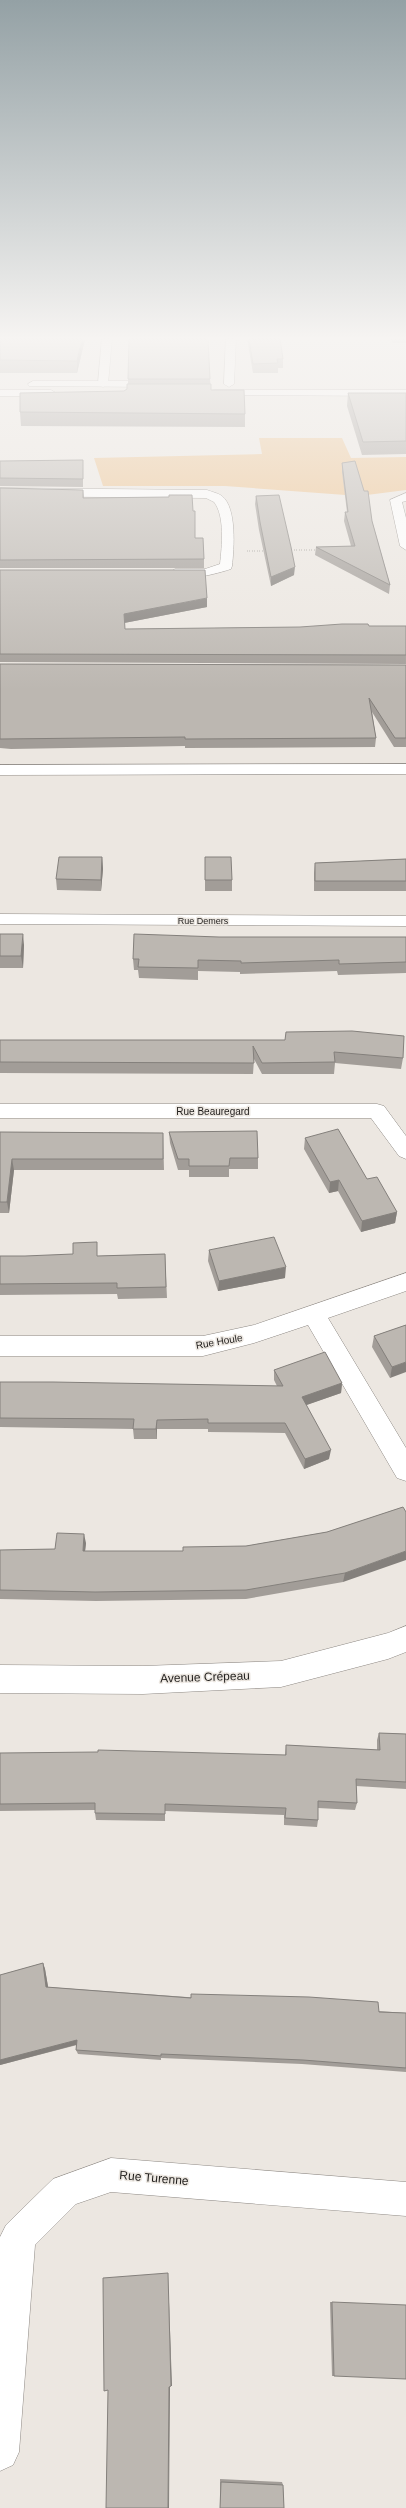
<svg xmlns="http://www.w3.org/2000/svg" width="406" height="2508" font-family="Helvetica,sans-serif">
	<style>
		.green { fill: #ecc18c }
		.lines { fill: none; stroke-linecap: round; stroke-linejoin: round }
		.minor-casing { stroke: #8e8984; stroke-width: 1 }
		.major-casing { stroke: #8e8984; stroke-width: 1 }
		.path { stroke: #86827e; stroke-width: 1.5; stroke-dasharray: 0.5 2; stroke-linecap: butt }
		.minor { fill: #fff; fill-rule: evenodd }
		.major { fill: #fff; fill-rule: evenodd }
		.wall { fill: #a29d98 }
		.shaded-wall { fill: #84807c }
		.building { fill: #bcb7b1; stroke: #84807c }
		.labels { text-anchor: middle; stroke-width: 3; stroke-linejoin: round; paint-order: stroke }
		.far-street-label { font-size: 9px; fill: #201e1c; stroke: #ece7e1 }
		.street-label { font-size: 10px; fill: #201e1c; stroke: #ece7e1 }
		.near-street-label { font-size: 12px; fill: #201e1c; stroke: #ece7e1 }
	</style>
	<rect width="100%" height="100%" fill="#ece7e1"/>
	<path class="green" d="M259,438H342L351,458L406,457V490L359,496L225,486H103L94,458L262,454Z"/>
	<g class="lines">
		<defs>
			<path id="minor" d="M102,339H112L108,384L103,387L98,384Z
				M226,339H236L234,384L229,387L224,384Z
				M0,488L207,490C212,492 218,493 222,496C237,508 234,549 232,566L231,569C219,573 177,585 169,573L175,569H205L220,564C222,546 225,516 214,502L206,498L0,496Z
				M406,493V501L402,502L406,518V550L400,546L390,500Z
				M406,764V774L0,775V765Z
				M0,914L406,916V926L0,924Z
				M0,1104H377L384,1106L406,1136V1159L399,1156L371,1118H0Z
				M406,1273V1291L328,1318L406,1448V1481L397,1478L308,1325L254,1343L203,1356H0V1336H203L254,1325Z
				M406,1626V1652L388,1659L281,1687L143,1694L0,1693V1665L143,1666L281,1661L388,1633Z
				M111,2158L406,2182V2216L111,2192L76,2204L35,2245L19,2452L13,2465L0,2471V2237L6,2225L53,2179Z"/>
			<path id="major" d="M33,381H157L162,384L157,387L29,386L28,384Z
				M0,390H51L56,393L51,396H0Z
				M215,390H406V396L211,395V391Z"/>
		</defs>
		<use href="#minor" class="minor-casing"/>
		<use href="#major" class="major-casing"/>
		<path class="path" d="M289,550H318
			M247,551H266"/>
		<use href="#minor" class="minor"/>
		<use href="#major" class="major"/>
	</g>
	<path class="wall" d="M0,339H85L77,373H0Z
		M247,339H280L283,359V368H278V373H253Z
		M391,339H406V343H392Z
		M128,379H210L211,390L245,414V427L21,426L20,412L124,391L127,389L128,384Z
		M348,393H406V454L362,455L347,406Z
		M0,461L83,468V487L0,486Z
		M342,463L372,521L390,585L389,594L315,555L316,547L351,546L344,521L345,512H347L342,472Z
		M0,488L83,490L84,498L193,511L195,538L204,559V568H0Z
		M256,496L294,575L271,586L259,530L255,504Z
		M0,570L207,607L124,623L125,629L406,626V664L0,662Z
		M0,664L406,665V747H394L372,712L376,738L375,747L185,748V746L11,749L0,748Z
		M102,857L103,869L101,891L57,890L56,879Z
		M205,857L232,880V891H205Z
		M406,859V891H314V873L315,863Z
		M0,934L24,945L23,968H0Z
		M219,937H406V973L338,975L337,971L240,974V972L198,971V980L139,978L138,970H134L133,959Z
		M0,1040H285L403,1058L401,1069L335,1063L334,1074H262L254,1059L253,1074L0,1073Z
		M0,1132L163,1133L164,1170H14L9,1213H0Z
		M169,1132L258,1158V1169H229V1177H189V1170H178L170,1143Z
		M305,1138L397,1212L395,1223L361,1232L338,1191L329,1193L304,1149Z
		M209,1250L285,1278L218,1291L208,1261Z
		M165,1254L167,1298L118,1299L117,1294L0,1295V1256H98Z
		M406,1325L390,1378L372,1347L374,1336Z
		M274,1370L342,1383L341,1393L306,1405L329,1459L304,1469L285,1433L208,1432V1429H157V1439H134L133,1429L0,1427V1382L277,1386L274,1380Z
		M403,1507L343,1582L246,1599L96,1601L0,1599V1550L55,1549L86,1543L85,1551H183L246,1546L327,1532Z
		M379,1733L406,1734V1789L356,1786L357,1803L355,1810L318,1808V1820L317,1827L284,1825V1815L165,1811V1821L96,1820L95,1813V1810L0,1811V1753L285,1755L286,1745L377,1750V1740Z
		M43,1963L45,1969L48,1987L406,2013V2072L302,2064L161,2058V2060L78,2054L76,2050L77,2045L0,2065V1975Z
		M330,2302H332L334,2376H332Z
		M220,2479L282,2482L283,2485L284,2508H220Z"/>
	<path class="shaded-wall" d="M82,339H85L77,373V361Z
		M295,567L294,575L271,586V577Z
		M207,598V607L124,623V614Z
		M102,857L103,869L101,891V880Z
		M23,934L24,945L23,968L21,956Z
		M12,1159L14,1170L9,1213L7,1202Z
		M339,1180L338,1191L329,1193L330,1182Z
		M397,1212L395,1223L361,1232L362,1221Z
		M286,1267L285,1278L218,1291L219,1281Z
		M406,1362V1372L390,1378L392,1367Z
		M342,1383L341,1393L301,1407L302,1397Z
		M157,1420V1439L156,1429Z
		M331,1450L329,1459L304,1469L305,1459Z
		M84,1534L86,1543L84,1560L83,1551Z
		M406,1551V1560L343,1582L345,1573Z
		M43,1963L45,1969L49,1992L46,1987Z
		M77,2040L79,2044L0,2065V2060Z
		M168,2273V2274L172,2386H171Z
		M170,2386L169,2508H168L169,2387Z"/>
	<path class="building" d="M0,339H82L77,361L0,360Z
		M129,339H208L210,379H128Z
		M249,339H280L283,359H277L278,363L253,364Z
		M127,384H211V390H244L245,414L20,412V393L124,391L127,389Z
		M348,393H406V441L363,442Z
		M83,460V479L0,478V461Z
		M355,461L364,491H368L372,521L390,585L316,547L355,546L345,512H348L342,463Z
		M0,488L83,490V498L169,497V495H192L193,511H195V538H203L204,559L0,560Z
		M279,495L291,547L295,567L271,577L260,522L256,496Z
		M0,570H205L207,598L124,614L125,629L300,627L342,624H368L369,626H406V655L0,654Z
		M0,664L406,665V738H395L369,698L376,738L185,739V737L0,739Z
		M59,857H102L101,880L56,879Z
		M205,857H231L232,880H205Z
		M406,859V881H315V863Z
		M0,934H23L21,956H0Z
		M134,934L219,937H406V962L339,964V960L241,963V961L198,960V968L138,967L139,959H133Z
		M352,1031L404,1036L403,1058L334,1052L335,1062L262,1063L253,1046L254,1063L0,1062V1040H285L286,1032Z
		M338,1129L367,1179L377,1177L397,1212L362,1221L339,1180L330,1182L305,1138Z
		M257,1131L258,1158H230L229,1166H189V1159H178L169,1132Z
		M0,1132L163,1133V1159H12L7,1202H0Z
		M274,1237L286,1267L219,1281L209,1250Z
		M97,1242V1256L165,1254L166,1287L117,1288V1283L0,1284V1256H25L73,1254V1243Z
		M406,1325V1362L392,1367L374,1336Z
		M325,1352L342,1383L302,1397L331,1450L305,1459L285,1423H208V1419L157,1420L156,1429H133L134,1419L0,1418V1382H53L283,1386L274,1370Z
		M403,1507L406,1512V1551L345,1573L246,1590L95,1592L0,1590V1550L55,1549L57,1533L84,1534L83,1551H183V1547L246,1546L327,1532Z
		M379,1733L406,1734V1782L356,1779L357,1803L318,1801V1820L285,1818L286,1808L165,1804V1814L95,1813V1803L0,1804V1753L98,1752V1750L286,1755V1745L380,1750Z
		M43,1963L46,1987L191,1998V1994L309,1997L378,2002L379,2012L406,2013V2068L303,2060L161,2054V2056L76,2050L77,2040L0,2060V1975Z
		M168,2273L171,2386L169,2387L168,2508H106L108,2390L104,2391L103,2278Z
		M332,2302L406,2305V2379L334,2376Z
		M221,2482L283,2485L284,2508H220Z"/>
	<linearGradient id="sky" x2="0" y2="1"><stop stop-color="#94a1a5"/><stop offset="0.49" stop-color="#f6f4f2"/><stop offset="1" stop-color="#f6f4f2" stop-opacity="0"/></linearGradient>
	<rect width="406" height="690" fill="url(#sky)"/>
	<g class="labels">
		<g class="far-street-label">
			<text x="203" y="924">Rue Demers</text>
		</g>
		<g class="street-label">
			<text x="213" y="1115">Rue Beauregard</text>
			<text transform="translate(219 1341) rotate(-10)" y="4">Rue Houle</text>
		</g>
		<g class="near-street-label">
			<text transform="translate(205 1677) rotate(-2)" y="4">Avenue Crépeau</text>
			<text transform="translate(154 2178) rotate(5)" y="4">Rue Turenne</text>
		</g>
	</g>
</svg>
